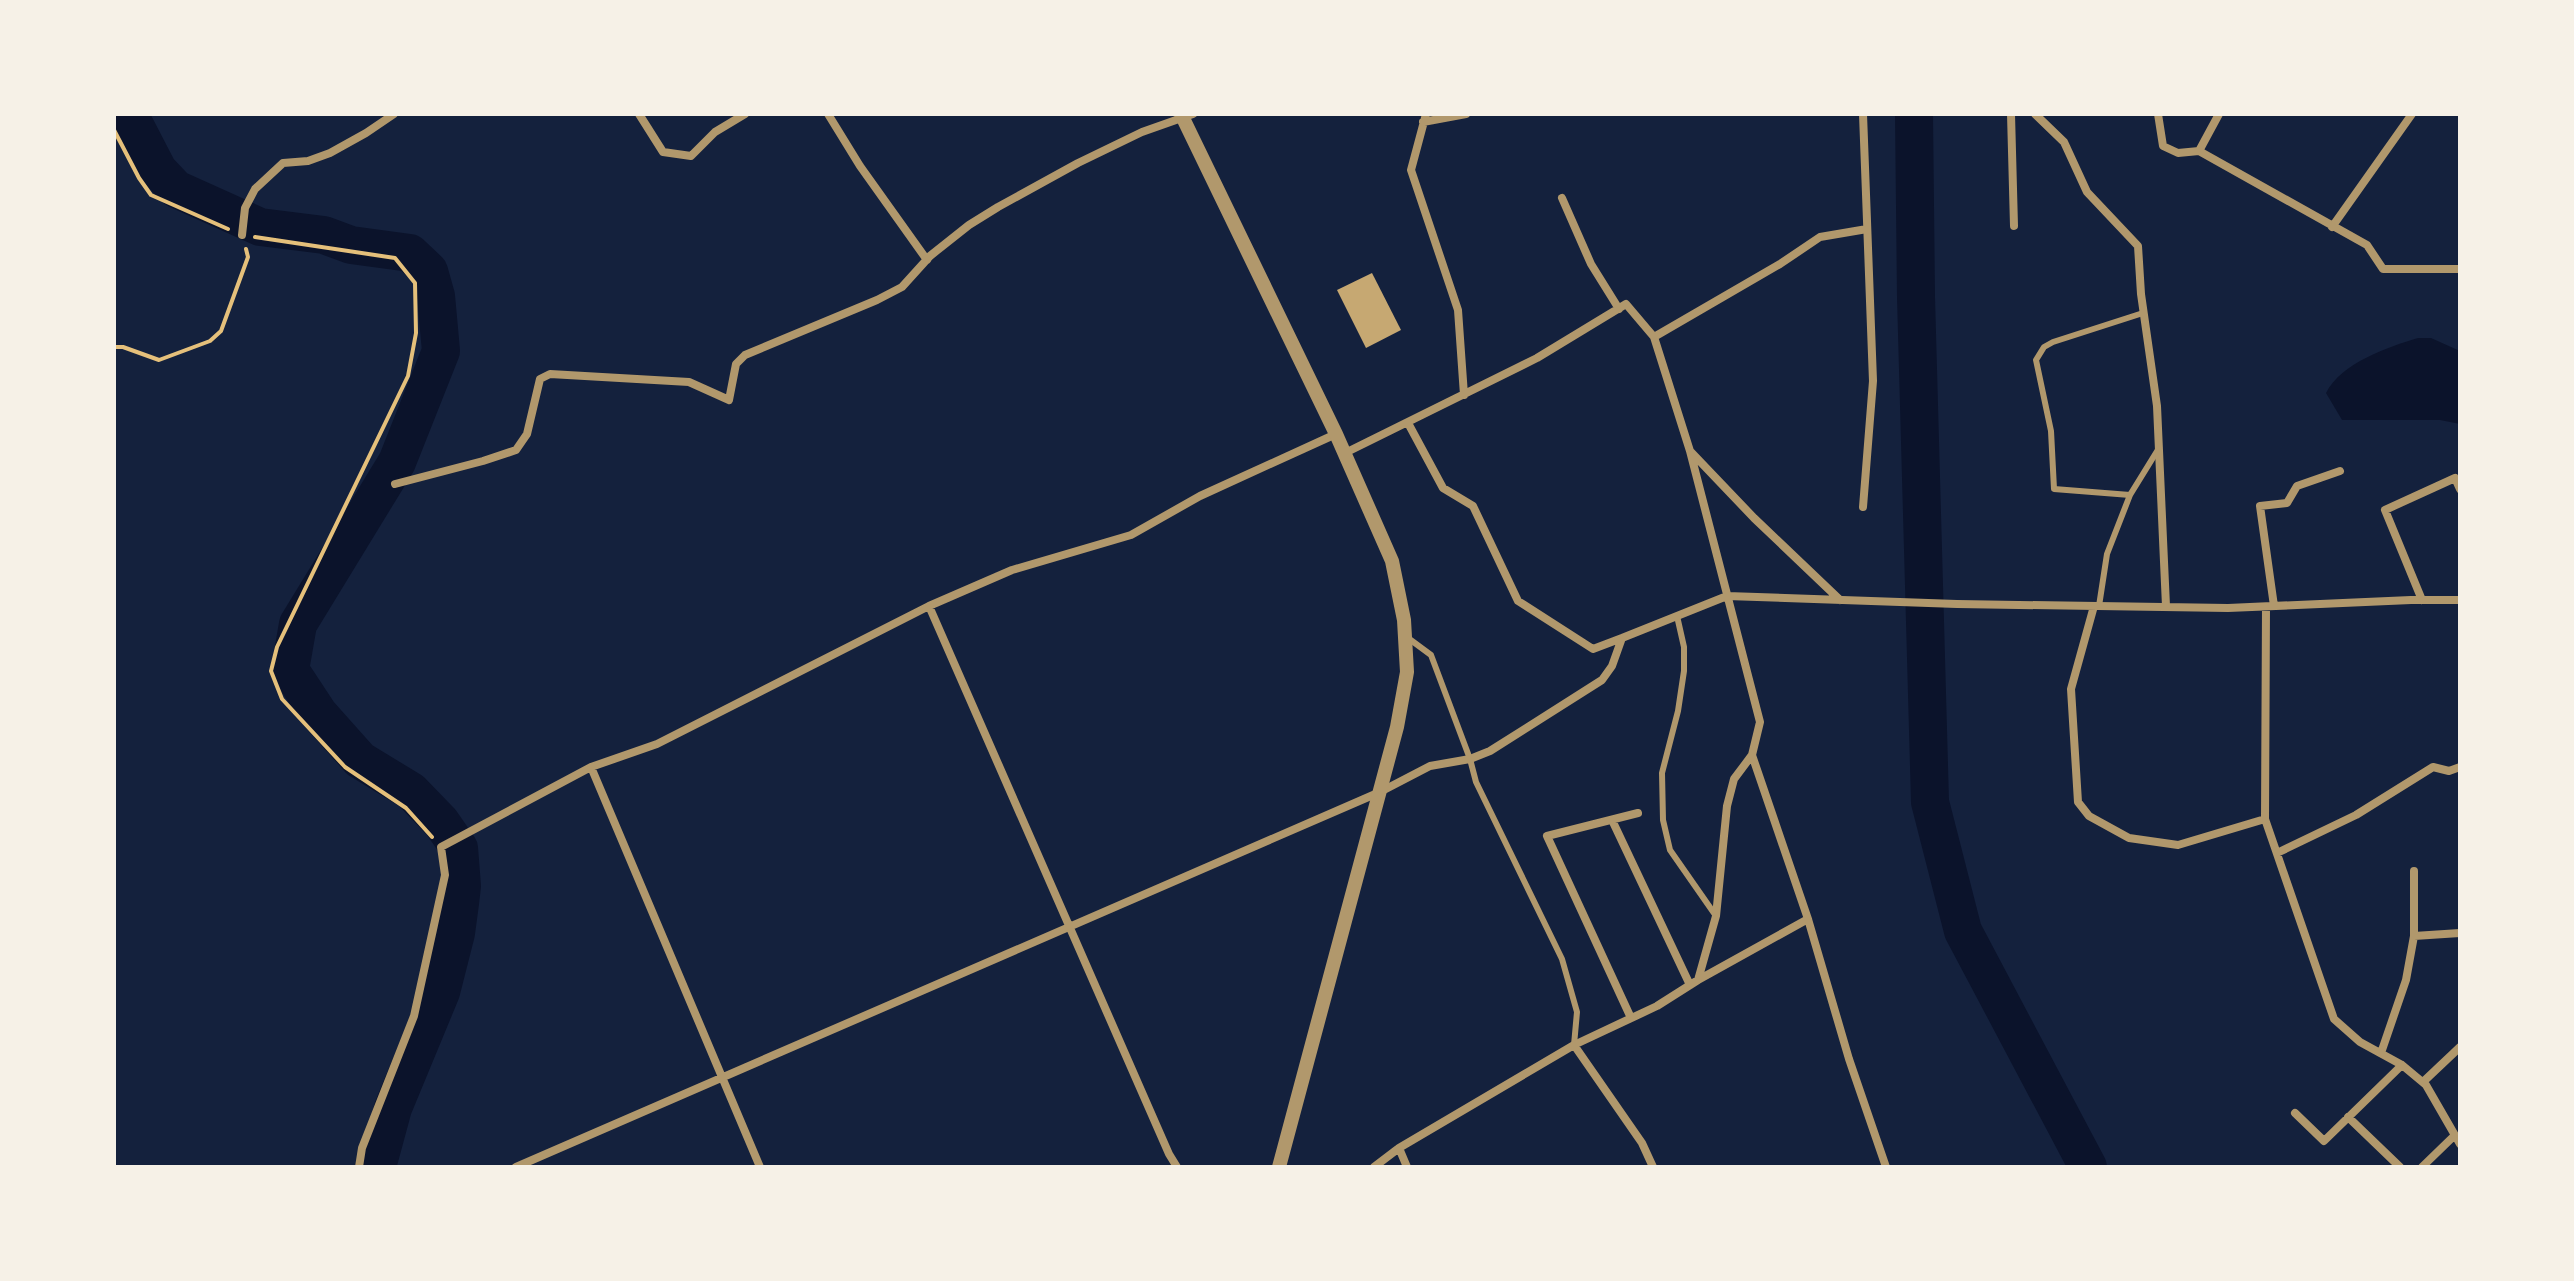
<svg xmlns="http://www.w3.org/2000/svg" width="2574" height="1281" font-family="Rubik,sans-serif">
	<style>
		.water { fill: #0b132b }
		.lines { fill: none; stroke-linecap: round; stroke-linejoin: round }
		.river { stroke: #0b132b; stroke-width: 38 }
		.building { fill: #c6a872 }
		.path { stroke: #e5c07b; stroke-width: 4 }
		.service { stroke: #b1986c; stroke-width: 6 }
		.minor { stroke: #b1986c; stroke-width: 8 }
		.tertiary { stroke: #b1986c; stroke-width: 14 }
	</style>
	<rect width="100%" height="100%" fill="#14213d"/>
	<path class="water" d="M2418,338H2431L2460,351V424L2440,420H2342L2326,393C2341,363 2388,347 2418,338Z"/>
	<g class="lines">
		<path class="river" d="M129,114L158,170L176,189L260,227L324,235L351,245L410,253L429,271L436,296L441,351L397,462L298,624L290,670L319,714L360,760L411,791L441,822L459,848L462,886L460,903L456,933L441,992L393,1108L377,1167
			M1914,114L1916,297L1930,802L1963,931L2088,1167"/>
	</g>
	<path class="building" d="M1372,273L1401,330L1366,348L1337,290Z"/>
	<g class="lines">
		<path class="path" d="M114,130L139,178L151,195L228,229
			M255,237L395,258L415,283L416,333L408,376L277,647L271,671L282,699L345,767L406,808L432,837
			M114,347H123L159,360L210,341L221,331L248,257L246,249"/>
		<path class="service" d="M2130,495L2054,489L2051,431L2036,360L2044,347L2053,342L2143,313
			M2099,606L2107,554L2130,495L2159,448
			M1677,616L1684,647V671L1678,711L1662,773L1663,820L1670,850L1716,916
			M1408,638L1431,655L1470,759L1476,782L1562,959L1577,1012L1574,1045"/>
		<path class="minor" d="M639,114L663,152L691,156L715,132L745,114
			M828,114L860,166L927,260
			M1426,114L1411,170L1458,310L1464,395
			M1863,114L1873,381L1863,507
			M2011,114L2014,226
			M2035,114L2064,142L2087,192L2138,246L2141,294L2157,406L2166,606
			M2158,114L2163,146L2178,153L2199,151L2367,245L2383,269H2460
			M1423,122L1466,114
			M2199,151L2219,114
			M1562,198L1591,264L1619,309
			M2332,227L2412,114
			M242,235L245,208L255,189L283,163L308,161L330,153L366,133L394,114
			M1654,337L1780,264L1820,237L1867,229
			M1408,423L1443,488L1473,506L1518,601L1593,649L1622,638
			M1691,452L1754,518L1840,600
			M1345,453L1537,358L1626,304L1654,337L1690,451L1760,722L1752,755L1734,779L1727,806L1716,916L1698,980L1657,1006L1574,1045L1399,1148L1374,1167
			M395,484L483,461L516,450L527,434L540,379L550,374L689,382L729,400L736,364L745,355L877,300L902,287L930,256L969,225L998,207L1078,163L1142,132L1193,114
			M2422,600L2385,510L2455,478L2460,489
			M929,606L1169,1154L1177,1167
			M2094,606L2071,689L2078,802L2089,816L2129,838L2178,845L2265,819L2266,607
			M2274,606L2260,506L2287,503L2297,486L2340,471
			M1752,755L1808,919L1849,1059L1886,1167
			M591,767L760,1167
			M2265,819L2334,1019L2360,1042L2402,1065L2426,1085L2460,1144
			M1612,820L1690,985
			M2277,853L2356,815L2433,767L2449,771L2460,767
			M2414,936L2460,933
			M1698,980L1808,919
			M1631,1018L1547,836L1638,813
			M1574,1045L1642,1143L1653,1167
			M2381,1053L2406,980L2414,936V871
			M2423,1082L2460,1047
			M2295,1113L2324,1141L2402,1065
			M2348,1117L2400,1167
			M1399,1148L1407,1167
			M359,1167L362,1148L414,1016L445,875L441,847L591,767L657,744L929,606L1012,570L1131,535L1200,496L1336,434
			M516,1167L1380,792L1430,766L1470,759L1490,751L1602,680L1612,666L1622,638L1727,596L1957,604L2228,608L2411,600H2460
			M2422,1167L2454,1136"/>
		<path class="tertiary" d="M1181,114L1336,434L1392,561L1404,620L1407,672L1397,727L1279,1167"/>
	</g>
	<rect width="2574" height="1281" fill="none" stroke="#f6f1e7" stroke-width="232"/>
</svg>
